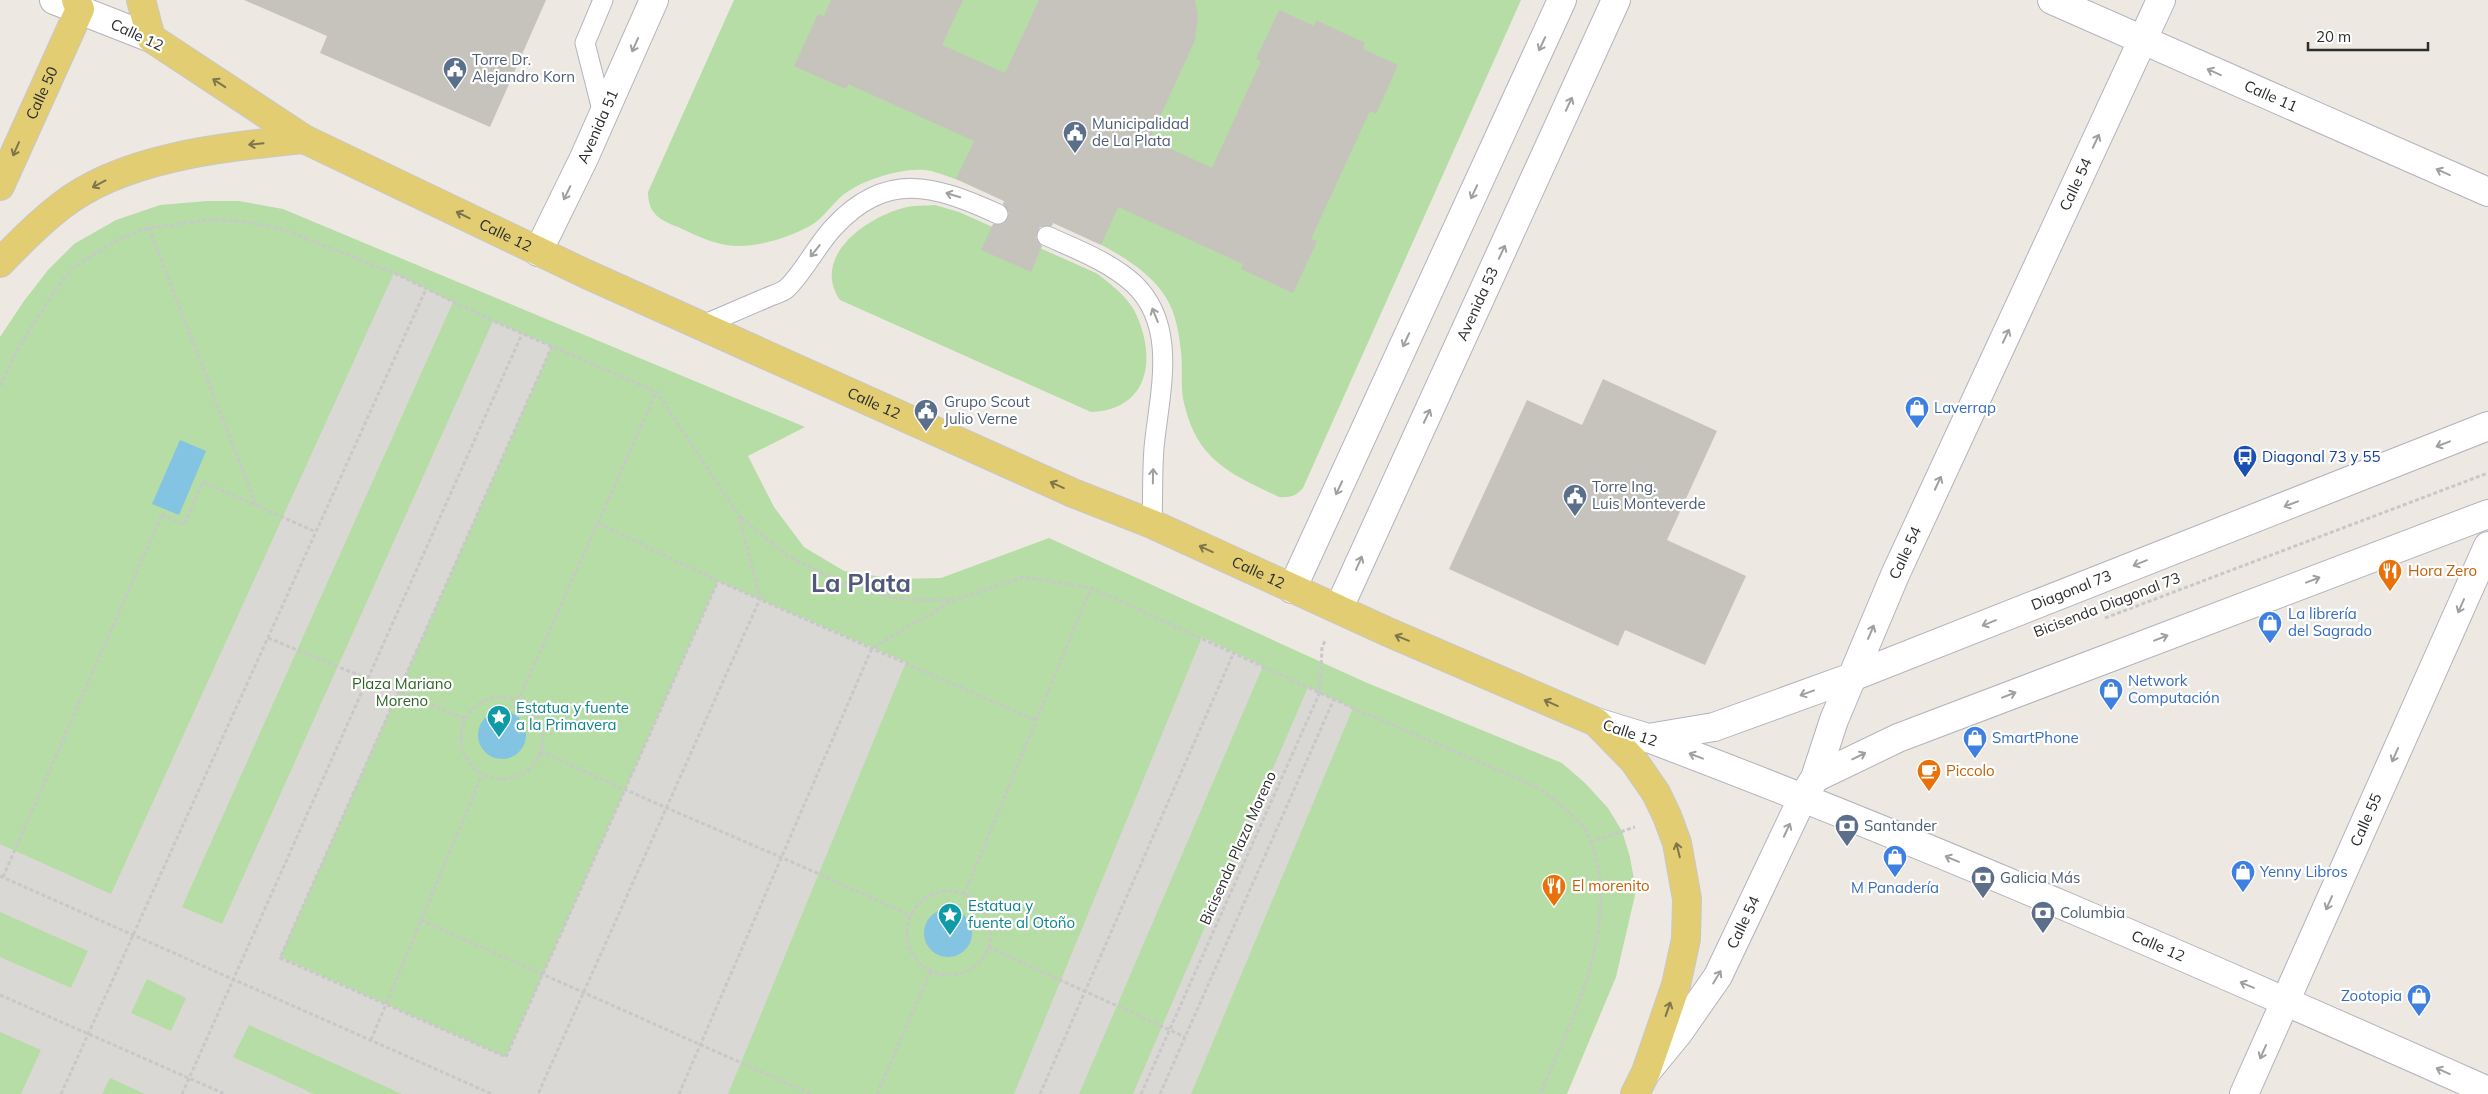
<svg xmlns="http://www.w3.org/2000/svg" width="2488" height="1094" font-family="Mulish,sans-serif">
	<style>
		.green { fill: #b6dda5 }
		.plaza { fill: #dad8d4; fill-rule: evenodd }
		.water { fill: #82c4e2 }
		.building { fill: #c6c3bd }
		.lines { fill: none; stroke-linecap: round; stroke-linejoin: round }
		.lane-casing { stroke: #b2b3bc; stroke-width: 21 }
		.street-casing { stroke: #b2b3bc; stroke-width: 30 }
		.secondary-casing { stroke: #b2b3bc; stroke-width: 30 }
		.primary-casing { stroke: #c8c8c8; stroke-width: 30 }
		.path { stroke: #c8c8c8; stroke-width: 3; stroke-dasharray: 4 2.5; stroke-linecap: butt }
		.lane { stroke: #fff; stroke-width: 19 }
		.street { stroke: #fff; stroke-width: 28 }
		.secondary { stroke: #fff; stroke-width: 28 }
		.primary { stroke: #e2cd72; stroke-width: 28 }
		.oneway { stroke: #a0a0a0 }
		.oneway2 { stroke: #7e754c }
		.labels { text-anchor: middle; stroke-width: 4.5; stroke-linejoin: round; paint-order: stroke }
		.street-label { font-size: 15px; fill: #2d2d2d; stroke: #fff }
		.service-label { font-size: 15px; fill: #4e5e75; stroke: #fff; text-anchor: start }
		.shop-label { font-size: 15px; fill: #366cbe; stroke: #fff; text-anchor: start }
		.transit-label { font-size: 15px; fill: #164399; stroke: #fff; text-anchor: start }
		.food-label { font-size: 15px; fill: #c56008; stroke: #fff; text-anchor: start }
		.park-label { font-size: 15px; fill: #2f6424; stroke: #fff }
		.culture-label { font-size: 15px; fill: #0d838f; stroke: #fff; text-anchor: start }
		.town-label { font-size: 25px; font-weight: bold; fill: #52587a; stroke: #fff }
	</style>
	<rect width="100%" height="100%" fill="#ede9e2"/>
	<path class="green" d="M734,0H1521L1303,488C1296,496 1290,498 1279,497C1231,474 1197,461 1184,403C1180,388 1183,369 1181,352C1179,333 1176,313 1165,296C1138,253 1055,223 1009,203C984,192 958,178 931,171C907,165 861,180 843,195C831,205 821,221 808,227C787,238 758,247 735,246C715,245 695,235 678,227C660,220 648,214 648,192Z
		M207,201H239L283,209L805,427L748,456L774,507L804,547L844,571L895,579L941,578L1049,538L1365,682L1562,763L1585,783L1608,808L1622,831L1630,857L1636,891L1616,977L1567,1094H0V337L24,301L48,270L74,244L116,220L160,205Z
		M935,205L959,212L1096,273C1110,283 1125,295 1134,310C1157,355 1151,410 1091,412L840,300C810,256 868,216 907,207C916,205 926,206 935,205Z"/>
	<path class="plaza" d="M394,273L453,302L182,907L222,924L493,321L552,346L280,957L506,1057L718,581L906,662L728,1094H402L249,1025L233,1057L314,1094H145L110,1078L102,1094H21L41,1050L0,1032V957L71,988L88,951L0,912V844L111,894ZM147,979L186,998L171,1031L131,1013Z
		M1202,637L1263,666L1079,1094H1014Z
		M1308,687L1353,708L1191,1094H1133Z"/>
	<path class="water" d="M180,440L206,451L179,515L152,504Z
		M478 735a24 24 0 1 1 48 0a24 24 0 1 1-48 0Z
		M924 933a24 24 0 1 1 48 0a24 24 0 1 1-48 0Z"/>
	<path class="building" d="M244,0H546L490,127L320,53L327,36Z
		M831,0H963L942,45L1005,73L1039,0H1195L1198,17L1195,40L1150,139L1212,168L1261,61L1256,59L1279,10L1314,26L1316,20L1365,43L1363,49L1398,65L1376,114L1370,111L1311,239L1317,241L1293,293L1241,269L1243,264L1118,207L1101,245L1053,223L1052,226L1040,227L1036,238L1042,246L1031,272L981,250L993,224L1004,223L1009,213L1003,204L1004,201L956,179L974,141L848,84L846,89L794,66L818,14L824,16Z
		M1603,379L1717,431L1667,540L1746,576L1705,665L1625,630L1618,646L1449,569L1527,400L1582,425Z"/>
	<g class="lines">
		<defs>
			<path id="lane" d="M603,114L585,43L603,0
				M1047,236C1076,249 1110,262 1134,284C1179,327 1159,394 1154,448C1152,473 1153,499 1152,524
				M703,325C724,316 745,307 766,298C772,295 781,293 786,289C802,275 817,245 833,228C886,170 934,185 998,214"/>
			<g id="street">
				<path d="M54,0L151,38"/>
				<path id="s1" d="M2052,0L2488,192"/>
				<path id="s2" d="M1648,738C1932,845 2211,968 2488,1091"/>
				<path id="s3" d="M2244,1094L2488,546"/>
			</g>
			<g id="secondary">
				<path id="s4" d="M538,252L584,158L654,0"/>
				<path d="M1292,589L1562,0"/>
				<path id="s5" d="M1339,608L1616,0"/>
				<path id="s6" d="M1596,722L1648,738L1714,727L1852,677L2488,426"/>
				<path d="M1815,778L1898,738L2488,514"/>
				<path id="s7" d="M1647,1071L1679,1032L1718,976L1803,797L1815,778L1834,720L1895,575L2161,0"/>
			</g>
			<g id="primary">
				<path id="s8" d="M141,0L151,38L304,139L584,273L1073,493L1152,524L1388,632L1596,722L1634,761L1656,793L1667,816L1677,843L1687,899L1686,939L1676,985L1646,1072L1635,1094"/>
				<path id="s9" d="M0,186L80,9L76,0"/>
				<path d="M0,263C19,243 39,223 61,206C124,156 227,147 304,139"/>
			</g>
		</defs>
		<use href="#lane" class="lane-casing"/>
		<use href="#street" class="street-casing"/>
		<use href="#secondary" class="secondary-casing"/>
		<use href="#primary" class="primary-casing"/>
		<path class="path" d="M149,228L256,505
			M552,346L280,958L506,1057L718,581
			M0,386L18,349L57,287L74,267L121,238L149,228L207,220L239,221L279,228L394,273L493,321L657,392L739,516L760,599L538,1094
			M740,517L788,556L838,581L891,597L921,600H954
			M598,523L718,581L1035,720
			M2105,618L2488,473
			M268,638L466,719
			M461 738a41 41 0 1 1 82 0a41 41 0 1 1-82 0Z
			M518,701L656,393
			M541,751C663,809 789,858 911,916
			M1590,842L1635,827
			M0,876L492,1094
			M3,877L162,514L184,525L203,482L316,532
			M907 933a42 42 0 1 1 84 0a42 42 0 1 1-84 0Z
			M964,895L1091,588
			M421,920L811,1094
			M988,947L1185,1037
			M0,995L225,1094
			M371,1040L482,775
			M61,1094L426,289
			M182,1094L522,334
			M679,1094L872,648L954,600L1024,577L1091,588L1353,708L1535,786C1551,798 1580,817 1588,835C1625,917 1573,1019 1540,1094
			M877,1094L931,971
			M1040,1094L1234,652
			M1141,1094L1320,692L1322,647L1325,641
			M1160,1094L1334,699"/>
		<use href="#lane" class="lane"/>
		<use href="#street" class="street"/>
		<use href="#secondary" class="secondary"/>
		<use href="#primary" class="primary"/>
	</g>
	<defs><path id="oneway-shaft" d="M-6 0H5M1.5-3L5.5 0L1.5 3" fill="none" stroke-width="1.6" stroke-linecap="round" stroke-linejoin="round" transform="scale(1.25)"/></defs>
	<g class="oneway">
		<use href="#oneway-shaft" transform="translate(1542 44) rotate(115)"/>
		<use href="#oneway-shaft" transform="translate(635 45) rotate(114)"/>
		<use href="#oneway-shaft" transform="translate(2214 72) rotate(-156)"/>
		<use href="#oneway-shaft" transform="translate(1569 104) rotate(-65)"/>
		<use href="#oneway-shaft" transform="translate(2096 141) rotate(-65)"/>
		<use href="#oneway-shaft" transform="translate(2443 172) rotate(-156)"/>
		<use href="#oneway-shaft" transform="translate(1474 192) rotate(115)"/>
		<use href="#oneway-shaft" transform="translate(567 193) rotate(116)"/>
		<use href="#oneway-shaft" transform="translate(953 195) rotate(-163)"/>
		<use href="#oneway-shaft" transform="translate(815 251) rotate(129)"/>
		<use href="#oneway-shaft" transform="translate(1502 252) rotate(-65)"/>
		<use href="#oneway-shaft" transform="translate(1155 315) rotate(-112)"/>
		<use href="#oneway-shaft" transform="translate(2006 336) rotate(-65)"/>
		<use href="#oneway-shaft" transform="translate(1406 340) rotate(115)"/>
		<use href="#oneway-shaft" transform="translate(1427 416) rotate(-65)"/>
		<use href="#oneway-shaft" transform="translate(2443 444) rotate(159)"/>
		<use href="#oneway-shaft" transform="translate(1153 476) rotate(-89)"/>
		<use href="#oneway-shaft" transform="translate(1938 483) rotate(-65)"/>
		<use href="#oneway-shaft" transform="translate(1339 488) rotate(115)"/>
		<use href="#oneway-shaft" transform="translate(2291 504) rotate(159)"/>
		<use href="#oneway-shaft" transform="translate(1359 563) rotate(-66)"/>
		<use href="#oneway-shaft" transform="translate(2140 563) rotate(158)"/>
		<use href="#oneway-shaft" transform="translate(2313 580) rotate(-21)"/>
		<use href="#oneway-shaft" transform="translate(2461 606) rotate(114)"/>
		<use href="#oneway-shaft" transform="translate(1989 623) rotate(158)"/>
		<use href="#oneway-shaft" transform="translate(1871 632) rotate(-67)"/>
		<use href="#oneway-shaft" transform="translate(2161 638) rotate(-21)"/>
		<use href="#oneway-shaft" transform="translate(1807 693) rotate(160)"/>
		<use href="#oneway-shaft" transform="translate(2009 695) rotate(-21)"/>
		<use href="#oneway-shaft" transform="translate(2395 755) rotate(114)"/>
		<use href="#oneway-shaft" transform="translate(1696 756) rotate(-159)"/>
		<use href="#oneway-shaft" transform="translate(1859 756) rotate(-26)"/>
		<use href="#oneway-shaft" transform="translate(1787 830) rotate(-65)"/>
		<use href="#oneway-shaft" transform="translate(1952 859) rotate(-157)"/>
		<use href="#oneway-shaft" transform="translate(2329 903) rotate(114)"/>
		<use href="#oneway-shaft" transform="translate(1717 977) rotate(-59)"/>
		<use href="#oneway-shaft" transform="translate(2247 985) rotate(-157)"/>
		<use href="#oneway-shaft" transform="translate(2263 1052) rotate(114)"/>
		<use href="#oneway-shaft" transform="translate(2443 1071) rotate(-156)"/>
	</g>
	<g class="oneway2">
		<use href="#oneway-shaft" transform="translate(219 83) rotate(-147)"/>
		<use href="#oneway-shaft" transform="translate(256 144) rotate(174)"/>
		<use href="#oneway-shaft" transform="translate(16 149) rotate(114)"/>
		<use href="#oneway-shaft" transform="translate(99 184) rotate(152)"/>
		<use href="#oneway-shaft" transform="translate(463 215) rotate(-154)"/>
		<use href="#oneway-shaft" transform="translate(1057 485) rotate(-156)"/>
		<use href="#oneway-shaft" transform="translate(1206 549) rotate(-155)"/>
		<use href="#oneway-shaft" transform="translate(1402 638) rotate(-158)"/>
		<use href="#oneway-shaft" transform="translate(1551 703) rotate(-156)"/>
		<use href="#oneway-shaft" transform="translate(1678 850) rotate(-104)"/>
		<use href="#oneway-shaft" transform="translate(1668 1009) rotate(-71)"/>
	</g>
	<defs>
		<symbol id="civic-pin" viewBox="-11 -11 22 30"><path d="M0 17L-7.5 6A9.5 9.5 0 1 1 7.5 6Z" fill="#5c6f8a" stroke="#fff"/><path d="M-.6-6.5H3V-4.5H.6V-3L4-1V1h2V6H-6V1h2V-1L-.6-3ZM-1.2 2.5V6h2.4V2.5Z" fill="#fff"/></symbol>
		<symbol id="shop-pin" viewBox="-11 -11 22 30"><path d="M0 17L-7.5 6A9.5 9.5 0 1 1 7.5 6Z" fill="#3f7fe0" stroke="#fff"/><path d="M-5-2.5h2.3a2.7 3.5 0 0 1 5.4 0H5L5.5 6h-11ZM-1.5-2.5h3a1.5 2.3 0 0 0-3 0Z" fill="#fff"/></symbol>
		<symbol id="bus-pin" viewBox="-11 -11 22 30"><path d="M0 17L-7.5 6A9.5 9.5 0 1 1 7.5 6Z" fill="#1a4fb4" stroke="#fff"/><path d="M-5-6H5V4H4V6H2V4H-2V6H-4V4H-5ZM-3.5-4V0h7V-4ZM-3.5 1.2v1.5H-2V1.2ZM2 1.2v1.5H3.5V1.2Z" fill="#fff"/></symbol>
		<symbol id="restaurant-pin" viewBox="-11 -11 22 30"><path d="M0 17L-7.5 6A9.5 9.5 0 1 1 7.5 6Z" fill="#e8710a" stroke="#fff"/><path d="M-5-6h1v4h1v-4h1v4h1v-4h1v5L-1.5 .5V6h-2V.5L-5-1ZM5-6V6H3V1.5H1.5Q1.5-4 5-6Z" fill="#fff"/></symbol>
		<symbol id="sight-pin" viewBox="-11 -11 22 30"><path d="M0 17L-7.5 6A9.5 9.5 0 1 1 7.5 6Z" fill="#0f9aa8" stroke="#fff"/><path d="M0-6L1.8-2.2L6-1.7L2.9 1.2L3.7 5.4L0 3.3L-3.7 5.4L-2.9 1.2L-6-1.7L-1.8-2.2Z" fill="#fff"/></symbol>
		<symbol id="cafe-pin" viewBox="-11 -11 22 30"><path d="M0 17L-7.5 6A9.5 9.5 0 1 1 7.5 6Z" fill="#e8710a" stroke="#fff"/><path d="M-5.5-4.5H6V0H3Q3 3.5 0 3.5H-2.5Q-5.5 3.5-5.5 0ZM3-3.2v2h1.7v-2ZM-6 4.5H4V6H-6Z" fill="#fff"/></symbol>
		<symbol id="bank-pin" viewBox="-11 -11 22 30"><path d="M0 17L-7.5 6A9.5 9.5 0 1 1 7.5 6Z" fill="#5c6f8a" stroke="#fff"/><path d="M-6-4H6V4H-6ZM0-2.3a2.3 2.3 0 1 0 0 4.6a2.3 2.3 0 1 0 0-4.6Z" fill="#fff"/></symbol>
	</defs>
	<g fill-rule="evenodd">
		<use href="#civic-pin" x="441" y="55" width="28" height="38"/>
		<use href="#civic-pin" x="1061" y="119" width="28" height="38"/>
		<use href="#shop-pin" x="1903" y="394" width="28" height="38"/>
		<use href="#civic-pin" x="912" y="397" width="28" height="38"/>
		<use href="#bus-pin" x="2231" y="443" width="28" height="38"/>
		<use href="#civic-pin" x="1561" y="482" width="28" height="38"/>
		<use href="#restaurant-pin" x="2376" y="557" width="28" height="38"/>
		<use href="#shop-pin" x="2256" y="609" width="28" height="38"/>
		<use href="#shop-pin" x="2097" y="676" width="28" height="38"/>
		<use href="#sight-pin" x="485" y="703" width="28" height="38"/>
		<use href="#shop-pin" x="1961" y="724" width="28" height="38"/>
		<use href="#cafe-pin" x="1915" y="757" width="28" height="38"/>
		<use href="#bank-pin" x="1833" y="812" width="28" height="38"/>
		<use href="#shop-pin" x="1881" y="843" width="28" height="38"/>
		<use href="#shop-pin" x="2229" y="858" width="28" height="38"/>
		<use href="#bank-pin" x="1969" y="864" width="28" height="38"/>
		<use href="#restaurant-pin" x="1540" y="872" width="28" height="38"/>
		<use href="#bank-pin" x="2029" y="899" width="28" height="38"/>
		<use href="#sight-pin" x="936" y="901" width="28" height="38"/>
		<use href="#shop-pin" x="2405" y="982" width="28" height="38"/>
	</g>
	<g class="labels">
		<g class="street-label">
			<text transform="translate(137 35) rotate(25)" y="5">Calle 12</text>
			<text dy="5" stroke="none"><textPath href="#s9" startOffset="102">Calle 50</textPath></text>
			<text dy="5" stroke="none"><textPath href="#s1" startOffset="239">Calle 11</textPath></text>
			<text dy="5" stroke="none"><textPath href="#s4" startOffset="139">Avenida 51</textPath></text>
			<text dy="5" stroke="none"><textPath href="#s7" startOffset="988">Calle 54</textPath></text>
			<text dy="5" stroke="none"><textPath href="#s8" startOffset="446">Calle 12</textPath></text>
			<text dy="5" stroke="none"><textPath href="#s5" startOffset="334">Avenida 53</textPath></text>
			<text dy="5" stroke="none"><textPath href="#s8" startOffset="851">Calle 12</textPath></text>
			<text dy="5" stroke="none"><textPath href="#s7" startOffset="582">Calle 54</textPath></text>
			<text dy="5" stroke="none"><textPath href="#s8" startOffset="1271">Calle 12</textPath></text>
			<text dy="5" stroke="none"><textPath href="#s6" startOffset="504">Diagonal 73</textPath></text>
			<text transform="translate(2107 605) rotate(-21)" y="5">Bicisenda Diagonal 73</text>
			<text transform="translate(1630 733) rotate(18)" y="5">Calle 12</text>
			<text dy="5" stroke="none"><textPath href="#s3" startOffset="300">Calle 55</textPath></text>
			<text transform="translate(1238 848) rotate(-66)" y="5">Bicisenda Plaza Moreno</text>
			<text dy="5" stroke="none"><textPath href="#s7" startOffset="178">Calle 54</textPath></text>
			<text dy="5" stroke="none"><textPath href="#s2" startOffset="551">Calle 12</textPath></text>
		</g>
		<g class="service-label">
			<text x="472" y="65">Torre Dr.<tspan x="472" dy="17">Alejandro Korn</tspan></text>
			<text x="1092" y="129">Municipalidad<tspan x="1092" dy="17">de La Plata</tspan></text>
			<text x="944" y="407">Grupo Scout<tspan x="944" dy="17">Julio Verne</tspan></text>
			<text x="1592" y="492">Torre Ing.<tspan x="1592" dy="17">Luis Monteverde</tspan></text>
			<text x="1864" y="831">Santander</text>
			<text x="2000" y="883">Galicia Más</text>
			<text x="2060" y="918">Columbia</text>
		</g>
		<g class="shop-label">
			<text x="1934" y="413">Laverrap</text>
			<text x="2288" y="619">La librería<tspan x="2288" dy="17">del Sagrado</tspan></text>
			<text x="2128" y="686">Network<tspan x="2128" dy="17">Computación</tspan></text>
			<text x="1992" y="743">SmartPhone</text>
			<text x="2260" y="877">Yenny Libros</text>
			<text x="1895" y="893" text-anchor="middle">M Panadería</text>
			<text x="2402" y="1001" text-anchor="end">Zootopia</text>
		</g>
		<g class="transit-label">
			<text x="2262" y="462">Diagonal 73 y 55</text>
		</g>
		<g class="food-label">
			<text x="2408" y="576">Hora Zero</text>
			<text x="1946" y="776">Piccolo</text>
			<text x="1572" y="891">El morenito</text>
		</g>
		<g class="park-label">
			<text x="402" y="689">Plaza Mariano<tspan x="402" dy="17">Moreno</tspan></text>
		</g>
		<g class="culture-label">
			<text x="516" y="713">Estatua y fuente<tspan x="516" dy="17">a la Primavera</tspan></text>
			<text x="968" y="911">Estatua y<tspan x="968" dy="17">fuente al Otoño</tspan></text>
		</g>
		<g class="town-label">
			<text x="861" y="592">La Plata</text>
		</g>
	</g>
	<path d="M2308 42v8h120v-8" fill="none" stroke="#2d2d2d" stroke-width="2.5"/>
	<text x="2316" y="42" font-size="15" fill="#2d2d2d" stroke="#ffffff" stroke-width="4" paint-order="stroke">20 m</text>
</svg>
